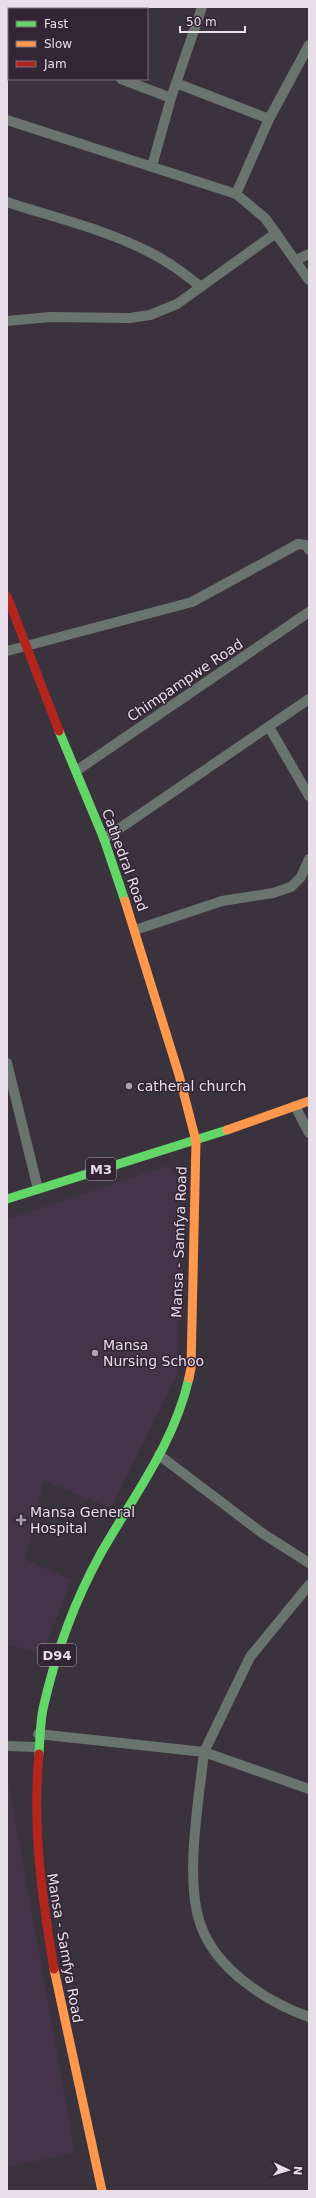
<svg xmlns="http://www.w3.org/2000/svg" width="316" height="2198" font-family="'DejaVu Sans',sans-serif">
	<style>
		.built { fill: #453349 }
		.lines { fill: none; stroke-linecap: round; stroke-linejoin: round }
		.street { stroke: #6a746f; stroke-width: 10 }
		.fast { stroke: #63d668; stroke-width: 9 }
		.slow { stroke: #ff974d; stroke-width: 9 }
		.jam { stroke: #b3261e; stroke-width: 9 }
		.poi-dot { fill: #aba2ad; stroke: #332436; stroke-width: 1.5 }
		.labels { text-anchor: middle; stroke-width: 3; stroke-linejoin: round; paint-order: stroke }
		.shield { fill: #332436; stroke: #b2a6b4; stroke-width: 1 }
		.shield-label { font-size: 13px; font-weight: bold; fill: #e8deea }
		.street-label { font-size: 14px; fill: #e8deea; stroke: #332436 }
		.poi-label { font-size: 14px; fill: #e8deea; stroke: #332436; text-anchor: start }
	</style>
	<rect width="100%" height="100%" fill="#3a323c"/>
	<path class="built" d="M167,1166L176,1175L178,1373L111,1508L44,1481L25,1559L72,1580L42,1654L7,1644V1219Z
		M7,1773L75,2153L7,2167Z"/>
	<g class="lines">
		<path class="street" d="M7,35L9,36
			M121,79L171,98
			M176,83L269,119
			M7,120L236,194L265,218L309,280
			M152,166L171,98L202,7
			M236,194L269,119L309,45
			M7,202C55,218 105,229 151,253C169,262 185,274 201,287
			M296,260L309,254
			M7,321L50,317L130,318L150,315L177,304L276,233
			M7,651L192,602L298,544L306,545L309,550
			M269,727L309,796
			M76,771L309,612
			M104,839L309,699
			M135,930L222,901L273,893L291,887L301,877L309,859
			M7,1063L38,1189
			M295,1106L309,1133
			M159,1455L262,1533L309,1563
			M38,1734L204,1752L250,1657L309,1585
			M7,1746L36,1747
			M309,1789L204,1752C199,1800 184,1880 201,1926C217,1970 267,2002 309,2017"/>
		<path class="fast" d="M59,731L104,839L125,901
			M7,1199L227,1130
			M39,1754C40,1739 40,1724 43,1709C55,1655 74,1602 101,1553C134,1495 174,1444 189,1378"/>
		<path class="slow" d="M125,901L179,1075L196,1141
			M227,1130L309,1101
			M189,1378L191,1368L196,1141
			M54,1969L102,2191"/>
		<path class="jam" d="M7,596L59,731
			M39,1754C32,1826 42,1898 54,1969"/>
	</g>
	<g class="poi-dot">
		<circle cx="129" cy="1086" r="4"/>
		<circle cx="95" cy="1353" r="4"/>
		<path d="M19 1514h4v4h4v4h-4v4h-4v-4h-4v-4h4z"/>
	</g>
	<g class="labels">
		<g class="shield">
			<rect x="86" y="1158" width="30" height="22" rx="3"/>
			<rect x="38" y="1644" width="38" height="22" rx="3"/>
		</g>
		<g class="shield-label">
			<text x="101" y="1174">M3</text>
			<text x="57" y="1660">D94</text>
		</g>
		<g class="street-label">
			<text transform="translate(185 680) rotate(-34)" y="5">Chimpampwe Road</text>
			<text transform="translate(125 860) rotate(70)" y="5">Cathedral Road</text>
			<text transform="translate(179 1242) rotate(-88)" y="5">Mansa - Samfya Road</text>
			<text transform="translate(65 1948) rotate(80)" y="5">Mansa - Samfya Road</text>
		</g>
		<g class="poi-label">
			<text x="137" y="1091">catheral church</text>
			<text x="103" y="1350">Mansa<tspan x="103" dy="16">Nursing Schoo</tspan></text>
			<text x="30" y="1517">Mansa General<tspan x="30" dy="16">Hospital</tspan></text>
		</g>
	</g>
	<rect width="316" height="2198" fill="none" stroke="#e8deea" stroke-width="16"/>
	<rect x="8" y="8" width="140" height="72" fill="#332436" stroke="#7b6e7e"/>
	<rect x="16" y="21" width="20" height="6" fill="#63d668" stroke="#7b6e7e"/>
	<text x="44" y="28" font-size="12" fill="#e8deea">Fast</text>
	<rect x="16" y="41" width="20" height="6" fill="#ff974d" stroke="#7b6e7e"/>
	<text x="44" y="48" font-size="12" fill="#e8deea">Slow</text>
	<rect x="16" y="61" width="20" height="6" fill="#b3261e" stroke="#7b6e7e"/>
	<text x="44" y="68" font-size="12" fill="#e8deea">Jam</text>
	<g transform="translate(288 2170) rotate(94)" stroke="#332436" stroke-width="3" paint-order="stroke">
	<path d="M0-3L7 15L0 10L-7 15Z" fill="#e8deea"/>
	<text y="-6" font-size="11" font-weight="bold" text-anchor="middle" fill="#e8deea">N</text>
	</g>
	<path d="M180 26v6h65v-6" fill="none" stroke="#e8deea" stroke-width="2"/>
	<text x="186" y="26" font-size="12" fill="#e8deea" stroke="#332436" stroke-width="3" paint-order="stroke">50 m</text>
</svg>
